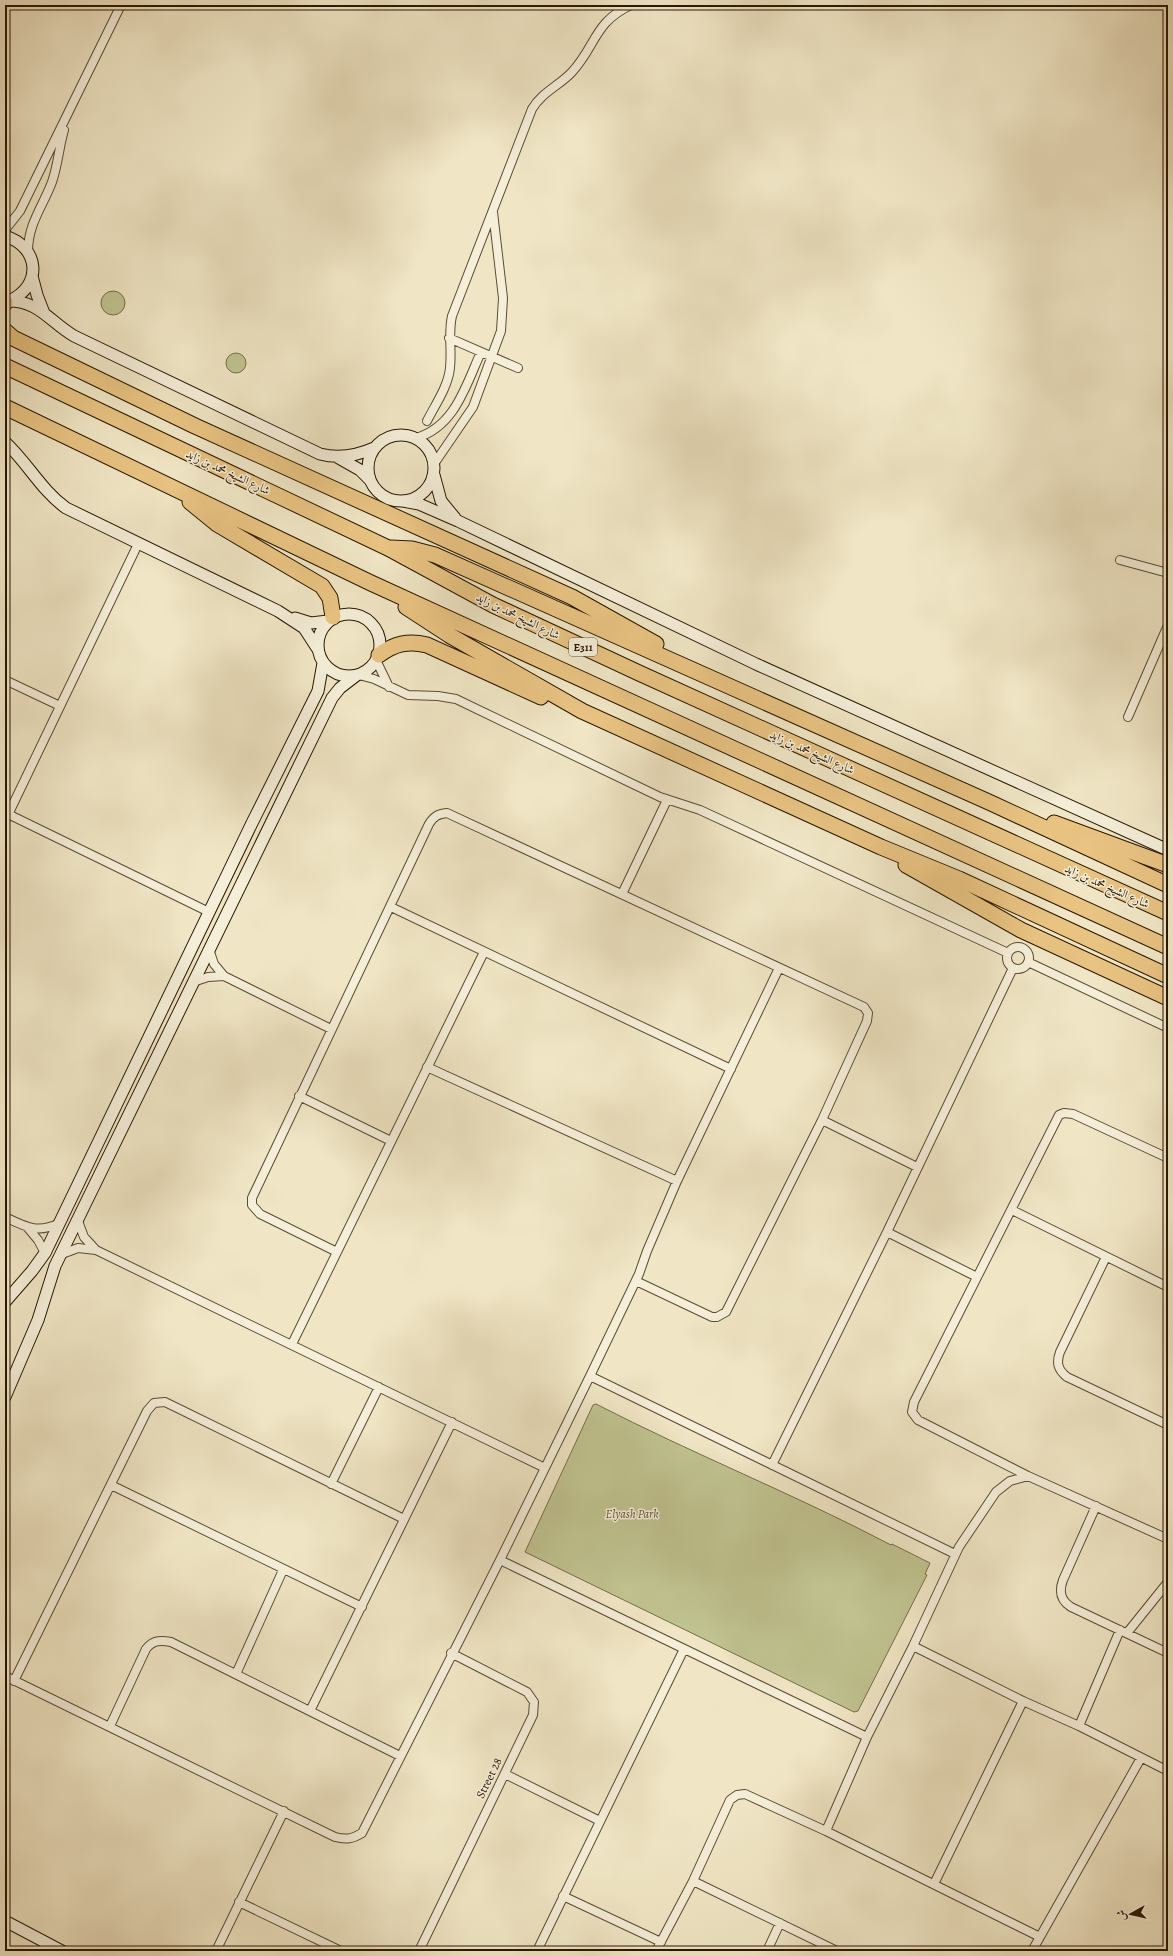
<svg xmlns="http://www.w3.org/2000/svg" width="1173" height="1956" font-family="Alegreya,Amiri,serif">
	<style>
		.green { fill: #c0c390; stroke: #746d48 }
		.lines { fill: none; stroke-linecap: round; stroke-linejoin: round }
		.street-casing { stroke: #5b4b31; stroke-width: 10 }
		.secondary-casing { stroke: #291700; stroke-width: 13 }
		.highway-casing { stroke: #291700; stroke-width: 17 }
		.street { stroke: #f5efd9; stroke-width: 8 }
		.secondary { stroke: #f5efd9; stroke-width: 11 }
		.highway { stroke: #e8c382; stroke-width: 15 }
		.labels { text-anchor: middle; stroke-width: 3; stroke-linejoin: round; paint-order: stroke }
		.shield { fill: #f5efd9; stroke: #665841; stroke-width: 1 }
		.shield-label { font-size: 11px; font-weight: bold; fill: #291700 }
		.street-label { font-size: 12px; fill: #291700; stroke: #f5efd9 }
		.park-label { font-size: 12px; font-style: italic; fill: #5e5332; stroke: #f5efd9 }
	</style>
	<rect width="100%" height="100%" fill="#f0e6c5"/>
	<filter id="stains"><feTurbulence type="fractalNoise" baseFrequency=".005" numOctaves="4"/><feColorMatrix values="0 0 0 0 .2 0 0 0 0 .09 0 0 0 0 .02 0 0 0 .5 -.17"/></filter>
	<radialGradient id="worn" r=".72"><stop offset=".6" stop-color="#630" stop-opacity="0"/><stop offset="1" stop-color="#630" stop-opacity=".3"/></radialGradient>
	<path class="green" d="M101 303a12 12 0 1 1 24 0a12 12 0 1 1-24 0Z
		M226 363a10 10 0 1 1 20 0a10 10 0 1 1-20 0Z
		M596,1404C693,1454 794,1494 891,1545L892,1544L930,1563L925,1574L927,1575L858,1711L854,1712L525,1552L593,1405Z"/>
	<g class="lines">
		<defs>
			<path id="street" d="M5,230L20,211L121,5
				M28,251C28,224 43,206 52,182C58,165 59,147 64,130
				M449,338L518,368
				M427,421C435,405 448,387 450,368C452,350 448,333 452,316L532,109C542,92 559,86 572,72C596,46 594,22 631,5
				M416,438C455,427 466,385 481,352
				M434,464L473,407L501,331L503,298L493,212
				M1120,560L1168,573
				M376,660L389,687
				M359,675L374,679L408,695L438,696L456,699L660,797L700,810L1008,953
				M5,680L60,706
				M1128,717L1168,625
				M8,814L209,912
				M5,821L138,544
				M622,894L667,800
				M391,907L731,1069
				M1007 958a11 11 0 1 1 22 0a11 11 0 1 1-22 0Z
				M209,949L214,964L224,976L331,1029
				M1028,962L1168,1028
				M193,982L208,977L224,976
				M427,1067L677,1181
				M299,1096L391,1141
				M822,1120L917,1167
				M1168,1158L1073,1114L1064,1113L1059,1115L914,1402L912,1412L918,1420L1028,1476L1168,1539
				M1012,1210L1168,1287
				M5,1217C26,1227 37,1234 60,1223
				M78,1221L84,1237L95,1249
				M28,1228L38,1240L45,1253
				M887,1232L977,1277
				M337,1252L260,1214L252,1205V1198L429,824C434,816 438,814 447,813L864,1007L868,1013L867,1021L822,1120L726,1312L717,1317H712L636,1281
				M62,1254L78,1248L96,1250L545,1468
				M1106,1257L1060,1352C1056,1363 1058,1370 1067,1377L1168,1425
				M292,1344L484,952
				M590,1376L955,1554
				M772,1465L887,1232L1013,968
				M331,1484L379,1387
				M111,1485L362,1607
				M1096,1506L1063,1580C1059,1591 1060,1600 1071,1607L1168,1653
				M500,1560L867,1737
				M1127,1633L1168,1582
				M913,1646L1023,1701L1079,1726L1168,1771
				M236,1674L283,1570
				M5,1676L335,1837C346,1840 352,1839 362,1833L500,1560L590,1376L639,1274L647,1251L677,1181L779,968
				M14,1681L147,1411L154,1403L165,1402L404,1519
				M310,1711L452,1422
				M110,1726L146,1649C153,1640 160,1640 171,1642L400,1756
				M1079,1726L1120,1630
				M505,1774L600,1821
				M826,1831L867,1737L913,1646L959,1547L996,1492L1010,1481L1028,1476
				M693,1881L837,1951
				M934,1884L1023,1701
				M563,1896L661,1942
				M239,1902L341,1951
				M216,1951L284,1811
				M419,1951L533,1715L534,1702L527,1692L451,1653
				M537,1951L684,1649
				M656,1951L693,1881L730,1800L737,1795L745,1794L826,1831L1040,1937
				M767,1951L780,1923
				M1032,1951L1141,1758"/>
			<path id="secondary" d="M5,236C40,247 43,286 9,301
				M32,276L37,295L44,313
				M9,301C39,301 50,322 74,336L320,454C339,459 356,456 374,448
				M368 468a33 33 0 1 1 66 0a33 33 0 1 1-66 0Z
				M5,442C27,462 41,490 66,508L278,611L304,628L317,648
				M337,457L360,470L370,480
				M434,475L441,501L455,518
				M403,501L419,504L458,521L756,664L1168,850
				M318 645a31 31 0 1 1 62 0a31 31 0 1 1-62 0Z
				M295,618L311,623L328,621
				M5,1302L32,1271L45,1253L252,823L318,691L323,663
				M5,1397L38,1320L55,1266L332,698L340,688L357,675
				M5,1921L62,1951"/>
			<path id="highway" d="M5,303V302
				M5,331L13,338L195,426L572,597L656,644
				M5,366L388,548L493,605L639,673L1168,913
				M5,407L371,583L1168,947
				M190,502L217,524L322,586L330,598L333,617
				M391,548L412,549L435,555L991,803L1168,885
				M406,607L449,635L582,711L881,847L959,879L1168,976
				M379,655C394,644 408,640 427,645L541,697
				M1054,823L1168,865
				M906,865L1021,930L1168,998"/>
		</defs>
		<use href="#street" class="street-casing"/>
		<use href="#secondary" class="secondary-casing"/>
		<use href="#highway" class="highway-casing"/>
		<use href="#street" class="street"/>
		<use href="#secondary" class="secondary"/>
		<use href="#highway" class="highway"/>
	</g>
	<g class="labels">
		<rect class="shield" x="569" y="638" width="28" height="18" rx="3"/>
		<g class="shield-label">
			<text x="583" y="651">E311</text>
		</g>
		<g class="street-label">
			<text transform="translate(228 472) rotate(25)" y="4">شارع الشيخ محمد بن زايد</text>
			<text transform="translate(518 616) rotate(26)" y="4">شارع الشيخ محمد بن زايد</text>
			<text transform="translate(812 752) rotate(24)" y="4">شارع الشيخ محمد بن زايد</text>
			<text transform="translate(1107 886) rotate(24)" y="4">شارع الشيخ محمد بن زايد</text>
			<text transform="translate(489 1778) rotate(-64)" y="4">Street 28</text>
		</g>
		<g class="park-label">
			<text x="632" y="1518">Elyash Park</text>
		</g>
	</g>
	<rect width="1173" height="1956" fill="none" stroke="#f0e6c5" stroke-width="20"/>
	<rect x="6" y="6" width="1161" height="1944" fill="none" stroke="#291700" stroke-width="2"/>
	<rect x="10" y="10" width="1153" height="1936" fill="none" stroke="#291700"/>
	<g transform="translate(1131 1914) rotate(262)" stroke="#f5efd9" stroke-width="3" paint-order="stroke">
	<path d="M0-3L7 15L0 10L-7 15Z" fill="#291700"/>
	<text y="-6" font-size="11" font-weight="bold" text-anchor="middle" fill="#291700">ش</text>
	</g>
	<rect width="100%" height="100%" filter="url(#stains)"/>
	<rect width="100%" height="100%" fill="url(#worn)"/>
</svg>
